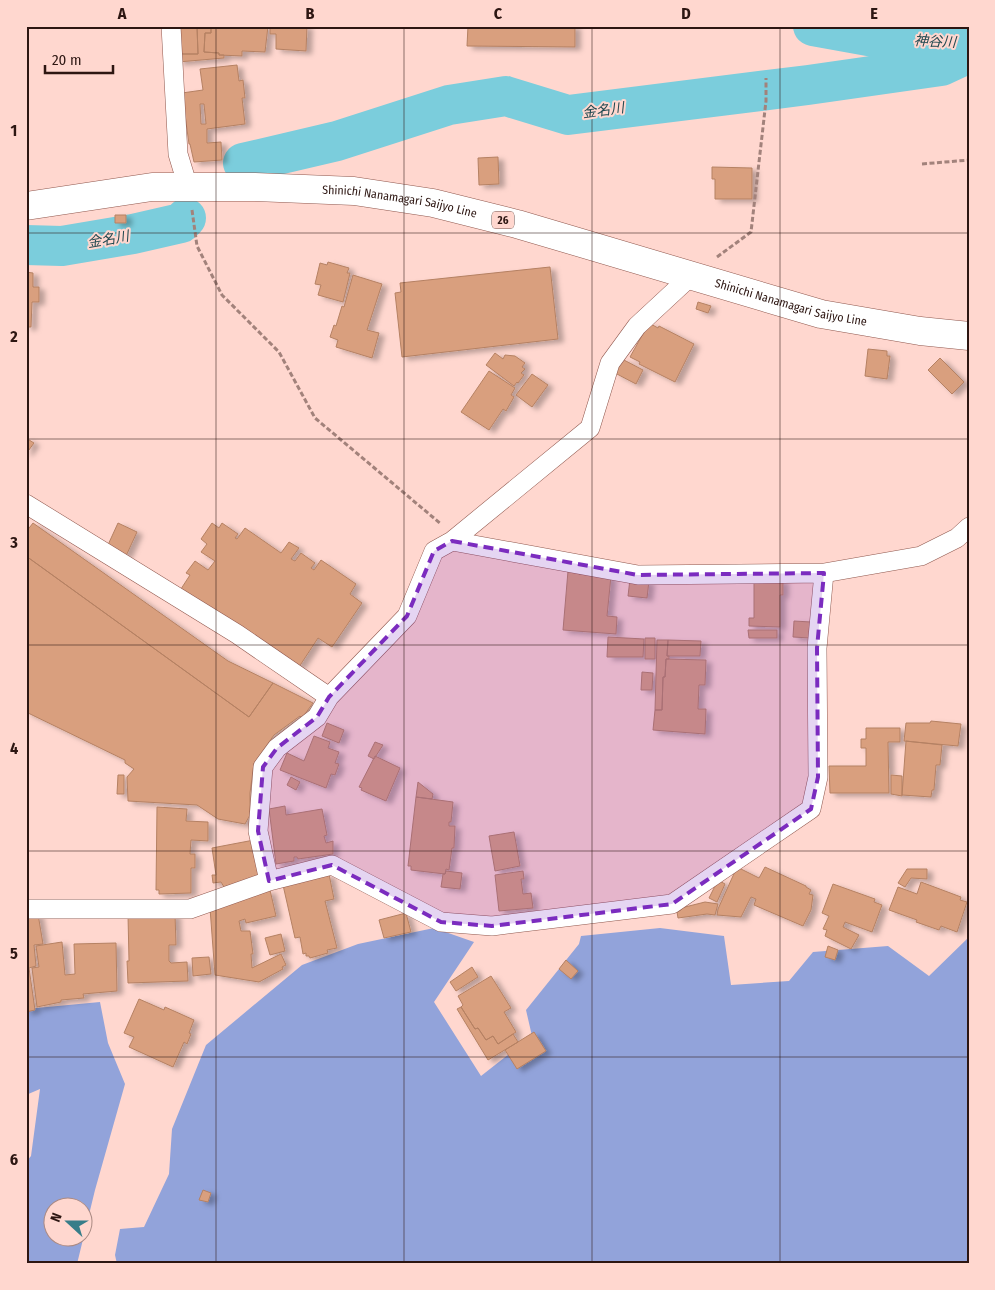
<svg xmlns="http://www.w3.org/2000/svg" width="995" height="1290" font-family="'Fira Sans Condensed','Noto Sans JP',sans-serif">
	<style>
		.forest { fill: #92a3da; fill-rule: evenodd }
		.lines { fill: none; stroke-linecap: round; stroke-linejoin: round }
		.river { stroke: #7bcddc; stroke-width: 40 }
		.building { fill: #d99f7e; stroke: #b58163; fill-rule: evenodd; filter: url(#shadow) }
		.minor-casing { stroke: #90584e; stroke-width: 20 }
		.primary-casing { stroke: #90584e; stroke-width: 29 }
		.path { stroke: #a2827b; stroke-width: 3; stroke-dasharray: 5 2.5; stroke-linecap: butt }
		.minor { stroke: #fff; stroke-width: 19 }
		.primary { stroke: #fff; stroke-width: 28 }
		.marked { fill: #7b2cbf; fill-opacity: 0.2; stroke: #7b2cbf; stroke-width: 4; stroke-dasharray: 10 6; stroke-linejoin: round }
		.grid { fill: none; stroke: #2d1612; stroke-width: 1; stroke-opacity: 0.55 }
		.labels { text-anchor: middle; stroke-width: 4; stroke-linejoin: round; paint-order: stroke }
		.shield { fill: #ffd7cf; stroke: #6c504b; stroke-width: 1 }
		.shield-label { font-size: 11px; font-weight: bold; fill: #2d1612 }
		.street-label { font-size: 12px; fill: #2d1612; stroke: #ffd7cf }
		.water-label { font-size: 14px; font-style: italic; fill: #224950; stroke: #ffd7cf }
		.neatline { fill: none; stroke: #2d1612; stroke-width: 2 }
		.grid-label { font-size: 16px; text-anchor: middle; font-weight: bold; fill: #2d1612 }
	</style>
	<defs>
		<filter id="shadow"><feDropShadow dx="5.5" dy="3" stdDeviation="2.5" flood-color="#0004"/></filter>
	</defs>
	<rect width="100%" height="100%" fill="#ffd7cf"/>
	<path class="forest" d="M434,928L474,942L434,1002L481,1076L532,1036L526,1010L579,944L581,936L660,928L724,936L731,985L789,981L813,952L888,946L929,976L969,937V1264H117L115,1255L120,1229L144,1227L169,1174L172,1129L206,1045L302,965L358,944Z
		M100,1002L108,1043L125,1084L95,1190L77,1264H26V1162L31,1156L40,1089L26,1095V1009ZM52,1208H82V1238H52Z"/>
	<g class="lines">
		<path class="river" d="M813,26L874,37L969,43
			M243,163L337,141L449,105L506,96L568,115L808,85L941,66L969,53
			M26,245L62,246L133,234L181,223L186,218"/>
	</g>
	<path class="building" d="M178,26H197L198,54H178Z
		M197,26H211V33H205L204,52L219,53V55H224V58L178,62V54H198Z
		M211,26H268L265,52L242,51V56L219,55V53L204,52L205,33H211Z
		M270,26H307L306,51L276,49V34H270Z
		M468,26H575V47L467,46Z
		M237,65L239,81L243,80L245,98H242L245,124L207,129V143L221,142L222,160L194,162L190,144H189L182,93L203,90L200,69ZM200,104H204L206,124H201Z
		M498,157L499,184L479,185L478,158Z
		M712,167L752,168V199H715V179H712Z
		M115,215H126V223H115Z
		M328,262L349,268L347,273H350L343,302L318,295L321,285L315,284L320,263L327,265Z
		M550,267L558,339L402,357L395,293L401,292L400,283Z
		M26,272L33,273V287H39V302H32L31,327H26Z
		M353,275L382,284L367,330L379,333L372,358L336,347L338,340L330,337L334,325L336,326L342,306L344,307Z
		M698,302L711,306L708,313L696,309Z
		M649,323L658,328L659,326L694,344L675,382L639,364L640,362L630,357Z
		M868,349L887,351V356H890L887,379L865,376Z
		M495,353L503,359L505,355L515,356L525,363L522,367L525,369L521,373L524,375L518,383L517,382L514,386L486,365Z
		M940,358L964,382L952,394L928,370Z
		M622,359L643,370L636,384L615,373Z
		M489,371L515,388L511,395L514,397L506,411L503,409L489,430L461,412Z
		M532,374L548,385L532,407L516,395Z
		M26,438L34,443L26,454Z
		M33,523L228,661L273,683L249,717L26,556V532Z
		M118,523L137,532L126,556L107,547Z
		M212,523L219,528L222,523L238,534L235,538L237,539L245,528L281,553L289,542L299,548L291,559L295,561L301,553L315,563L311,568L314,570L321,560L356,584L350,594L362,603L332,647L318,638L299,667L179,592L190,575L186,573L195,561L208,570L215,561L201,552L207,544L201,539Z
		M26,556L249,717L273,683L313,703L302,718L300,716L274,735L254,763L250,793V815L245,824L218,819L197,805L128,801L127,777L134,769L125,763V760L26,712Z
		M568,571L578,572L579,574L611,576L607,616L617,617L616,634L563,630Z
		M630,579L649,581L647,598L628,596Z
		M754,580H783V595H780V627L749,626V618H754Z
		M794,621L811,622L810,638L793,637Z
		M748,630H777V638H749Z
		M608,637L644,639L643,657H607Z
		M645,638H655V659H645Z
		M657,640H668L667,656H669V659H666L665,677H663L662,710H655Z
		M668,640L701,641L700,656H667Z
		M666,659L706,660L705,685H699L698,709H706L705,734L653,730L655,710H662L663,677H665Z
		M642,672L653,673L652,690H641Z
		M931,721L961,724L958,746L904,741L906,723H930Z
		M327,723L344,730L339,743L322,736Z
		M866,728H900V742H888L889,793H830L829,766H866V748H861V739H866Z
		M314,736L330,742L328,748L339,752L335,763L339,764L335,775L331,774L326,788L280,770L287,753L304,761Z
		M906,741L942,745L940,765H936L934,790H932L931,797L902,795Z
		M375,742L383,745L374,759L368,756Z
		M375,756L400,768L386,801L361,790L362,788L359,787Z
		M118,775H124V794H117Z
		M891,775L902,776V796L891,794Z
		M291,777L300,782L296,790L287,785Z
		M418,782L433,794L432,799L416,797Z
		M416,797L453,802L451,822H449V826H455L454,848H452L449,870L446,869L445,874L411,870V866H408Z
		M285,806L286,815L322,809L327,835L324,836L326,843L333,841V854L298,859L297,857H294V861L276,864L269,809Z
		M157,807L187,809L186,821L208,822V841L191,840L190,854H195V868H191V893L159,894V890H156Z
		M514,832L520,866L495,871L489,836Z
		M254,840L259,876L224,887L221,882L213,883L212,875H216L212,848Z
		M737,867L759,878L765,867L806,886V887L811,890L809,894L813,895L811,910L803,926L754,905L756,899L751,897L741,917L717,915L718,909Z
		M907,869H927V879L911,878L905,887L898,883Z
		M446,871L462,873L460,889L441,887L443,874H445Z
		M523,871L524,879H521L523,894L531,893L533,908L499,911L495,875Z
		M329,874L334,899L325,901L337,948L327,950L328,953L310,958L309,956H306V953L303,954L300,937L295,938L283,885Z
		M718,880L725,884L717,902L709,898Z
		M921,882L961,897L960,900L967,902L957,932L941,926L939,930L916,922L917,920L889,910L898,887L917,894Z
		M833,884L875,899L874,902L882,905L872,932L845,922L843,927L859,935L851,949L825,936L827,930L823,929L829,916L822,913Z
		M270,890L276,916L246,923L245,919L239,921L241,931H250L253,954H251L252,968L281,954L286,965L282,967L283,969L259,982L215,975L210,908Z
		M705,902L718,904L715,915L707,914L678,918L677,912L681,910V908Z
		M406,913L411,932L384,938L379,920Z
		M26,914H38L43,944L34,945L36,966L29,968L35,1010L26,1012Z
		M175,914L176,945H169V961L171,963L187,962L188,981L128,983L127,961H129L128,915Z
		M281,934L285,951L270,955L265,938Z
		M62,942L65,975L75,974L74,944L116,943L117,991L83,994L84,998L61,1000V1002L37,1007L32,968L39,967L36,946Z
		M828,946L838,950L835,960L825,957Z
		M209,957L211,974L193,976L192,958Z
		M566,960L578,971L571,979L559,969Z
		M472,967L478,977L456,991L450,982Z
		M491,976L511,1008L504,1012L516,1032L498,1044L493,1036L486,1040L478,1028L475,1029L461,1007L463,1005L458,996Z
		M139,999L164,1010L165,1007L194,1020L189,1033L191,1034L187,1044L184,1042L173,1067L129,1047L134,1037L124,1033Z
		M461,1007L475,1029L478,1028L486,1040L493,1036L498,1044L513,1034L518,1042L488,1060L457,1009Z
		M534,1032L546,1051L517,1069L505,1050Z
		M203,1190L211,1193L208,1202L199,1200Z"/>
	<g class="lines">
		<defs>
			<path id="minor" d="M171,26L178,154L188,187
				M26,504L237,634L329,697
				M452,541L638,575L824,573L921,556L957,538L969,527
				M269,881L258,831L263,767L277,748L317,717L329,697L407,616L434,551L452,541L590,428L610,363L637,326L692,275
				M26,909H190L269,881L332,865L441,922L492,926L672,904L811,809L818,777L817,648L824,573"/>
			<g id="primary">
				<path id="s1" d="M26,206L152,187H255L354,191L433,203L517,224L821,314L920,331L969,336"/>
			</g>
		</defs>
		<use href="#minor" class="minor-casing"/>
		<use href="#primary" class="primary-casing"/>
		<path class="path" d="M922,164L969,160
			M192,210L197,246L222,295L279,352L315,418L441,524
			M717,257L751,232L766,101V78"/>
		<use href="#minor" class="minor"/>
		<use href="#primary" class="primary"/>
	</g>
	<path class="marked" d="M452,541L638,575L824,573L817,648L818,777L811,809L672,904L492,926L441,922L332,865L269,881L258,831L263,767L277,748L317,717L329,697L407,616L434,551Z"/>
	<path class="grid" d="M216,26V1264M404,26V1264M592,26V1264M780,26V1264M26,233H969M26,439H969M26,645H969M26,851H969M26,1057H969"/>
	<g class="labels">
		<rect class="shield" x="492" y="211.5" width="22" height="17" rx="4"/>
		<g class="shield-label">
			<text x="503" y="224">26</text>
		</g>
		<g class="street-label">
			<text dy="4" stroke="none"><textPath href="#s1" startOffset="376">Shinichi Nanamagari Saijyo Line</textPath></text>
			<text dy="4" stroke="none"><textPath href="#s1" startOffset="781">Shinichi Nanamagari Saijyo Line</textPath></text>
		</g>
		<g class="water-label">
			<text transform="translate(935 41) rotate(3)" y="5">神谷川</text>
			<text transform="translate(603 110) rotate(-8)" y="5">金名川</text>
			<text transform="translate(108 239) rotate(-10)" y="5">金名川</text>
		</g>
	</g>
	<rect width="995" height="1290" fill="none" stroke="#ffd7cf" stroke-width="55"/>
	<g transform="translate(68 1222) rotate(291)"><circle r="24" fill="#ffd7cf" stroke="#ab8a83"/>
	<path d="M0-4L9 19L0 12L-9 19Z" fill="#377d89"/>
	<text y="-8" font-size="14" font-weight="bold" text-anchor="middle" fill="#2d1612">N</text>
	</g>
	<path d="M45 65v8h68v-8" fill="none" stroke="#2d1612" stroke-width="2.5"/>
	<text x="52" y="65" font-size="15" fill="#2d1612" stroke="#ffd7cf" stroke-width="4" paint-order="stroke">20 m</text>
	<rect x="28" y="28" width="940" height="1234" class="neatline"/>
	<g class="grid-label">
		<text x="122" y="19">A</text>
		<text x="310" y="19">B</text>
		<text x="498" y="19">C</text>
		<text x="686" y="19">D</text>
		<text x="874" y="19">E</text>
		<text x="14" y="136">1</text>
		<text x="14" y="342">2</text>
		<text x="14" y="548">3</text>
		<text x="14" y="754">4</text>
		<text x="14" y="959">5</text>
		<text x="14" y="1165">6</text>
	</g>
</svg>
